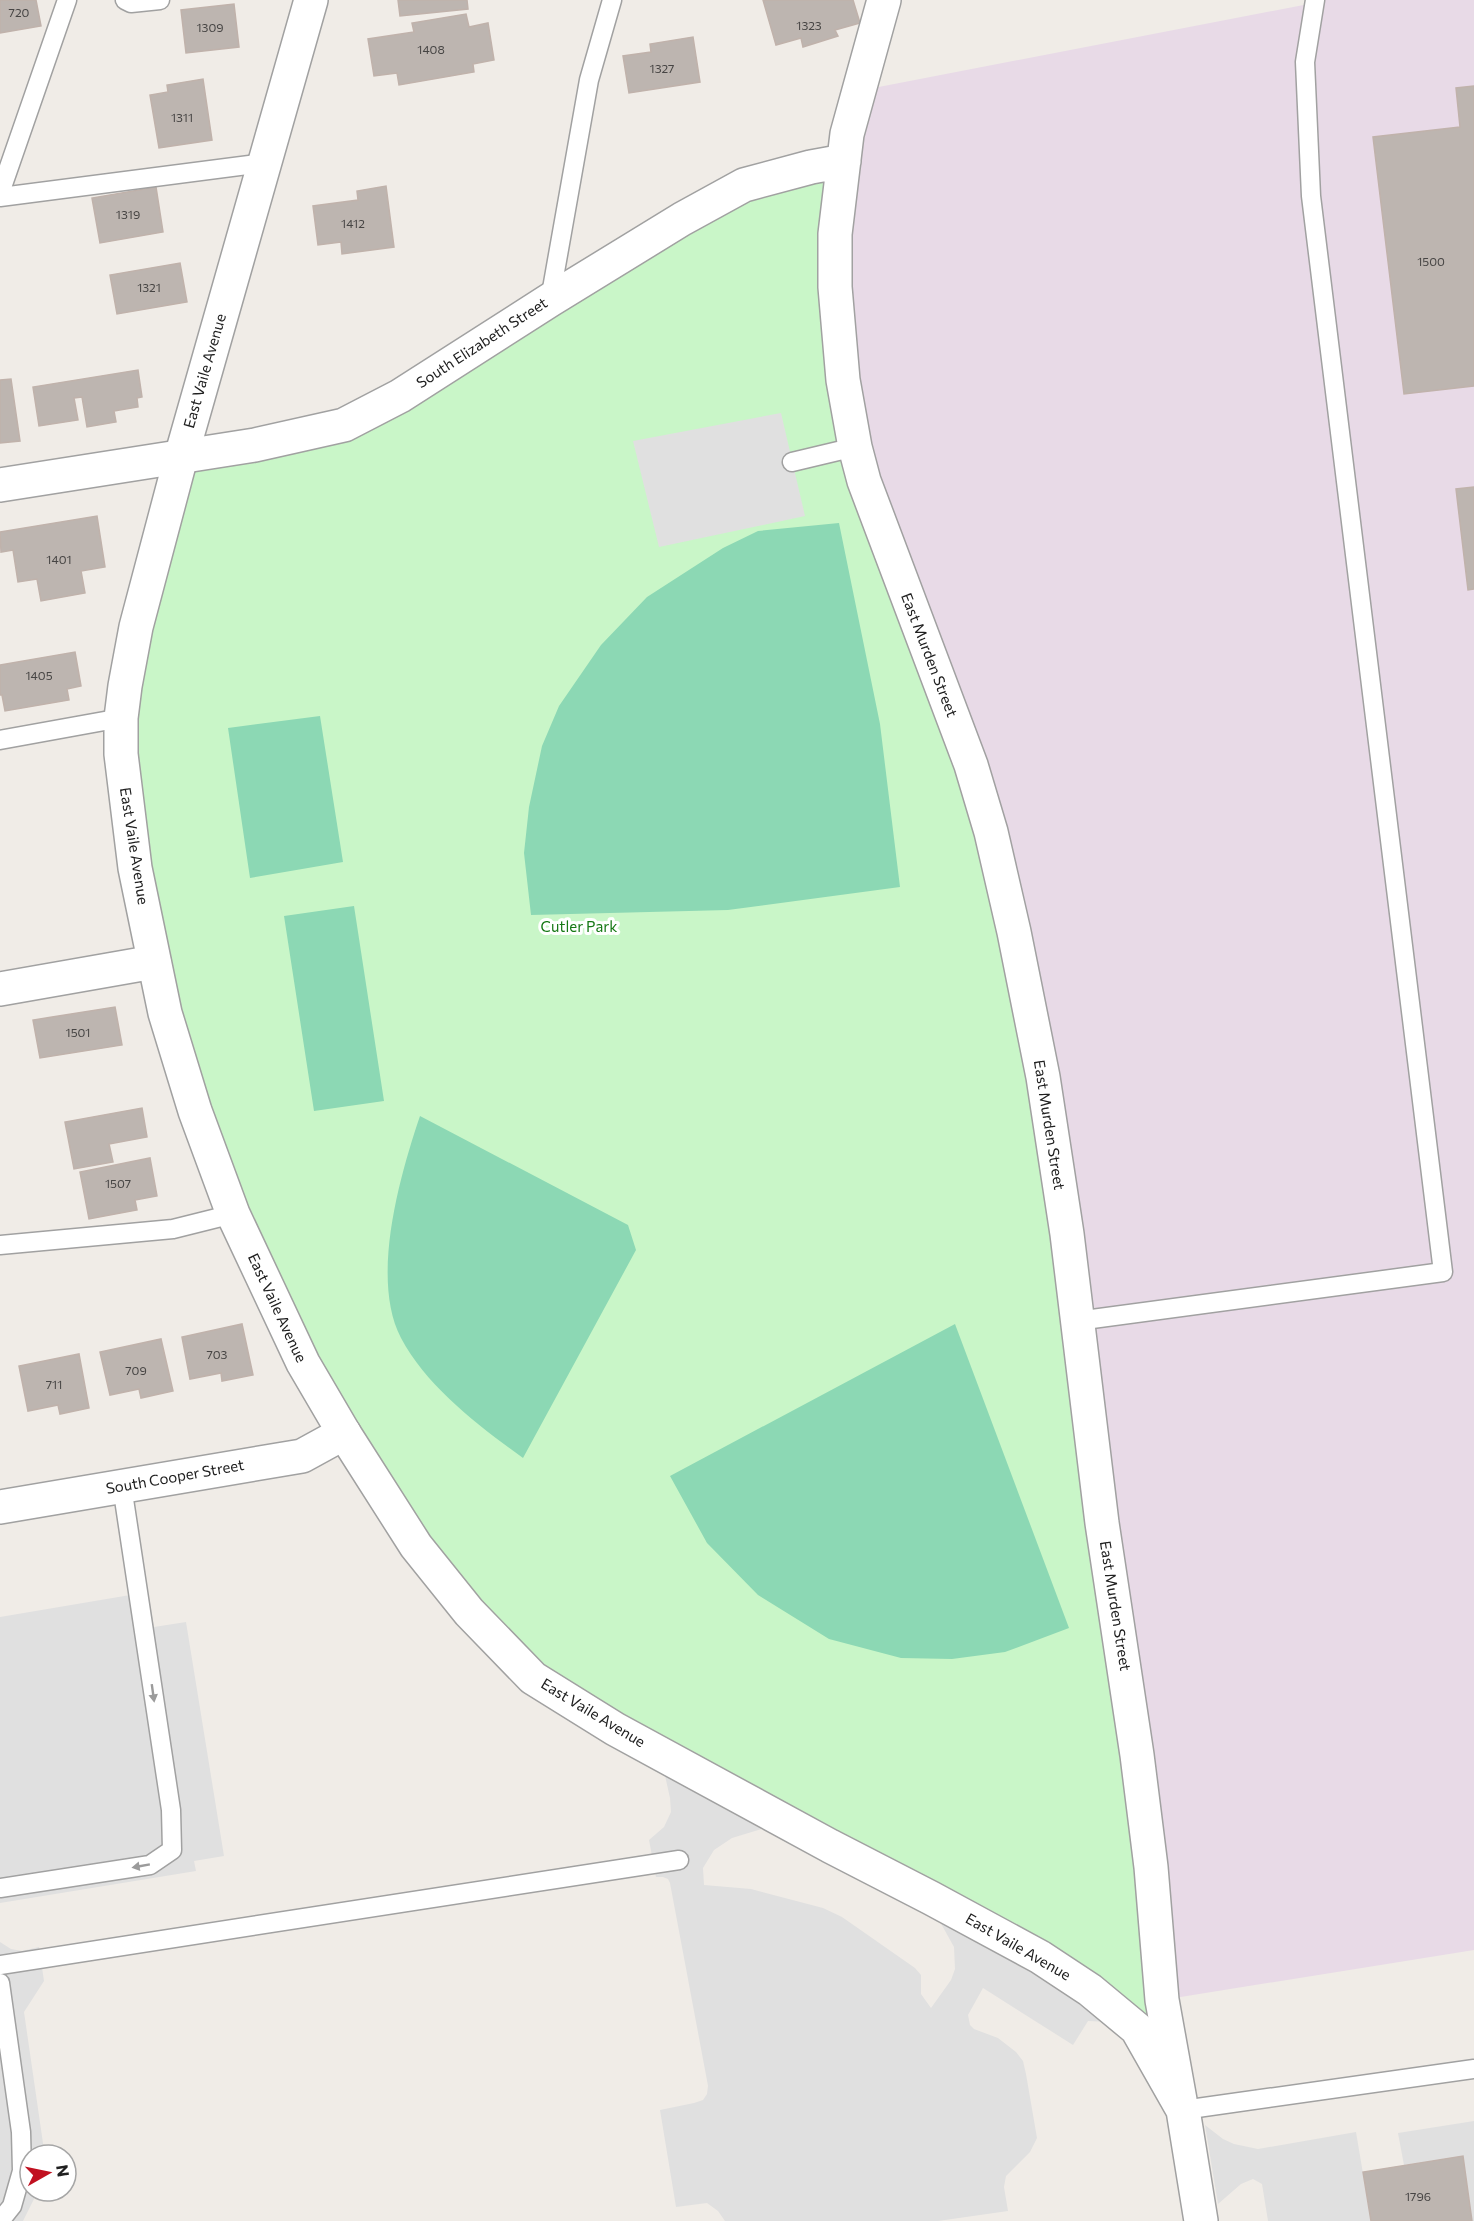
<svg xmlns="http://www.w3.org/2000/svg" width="1474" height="2221" font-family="Commissioner,sans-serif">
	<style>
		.industrial { fill: #e8dae7 }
		.park { fill: #c9f6c8 }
		.pitch { fill: #8cd8b4 }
		.parking { fill: #e0e0e0 }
		.building { fill: #bdb5b0; stroke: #c0b2ab; stroke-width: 1.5 }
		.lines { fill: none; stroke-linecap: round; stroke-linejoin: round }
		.service-casing { stroke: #a1a1a1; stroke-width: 21 }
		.minor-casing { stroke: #a1a1a1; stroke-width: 36 }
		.tertiary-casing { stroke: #a1a1a1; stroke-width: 36 }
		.service { stroke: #fff; stroke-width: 18 }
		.minor { stroke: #fff; stroke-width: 33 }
		.tertiary { stroke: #fff; stroke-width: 33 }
		.oneway { fill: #9b9b9b }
		.labels { text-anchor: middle; stroke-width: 6; stroke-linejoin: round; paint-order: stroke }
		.number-label { font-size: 12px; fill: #474544 }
		.street-label { font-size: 15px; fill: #202020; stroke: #fff }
		.park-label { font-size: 15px; fill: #157814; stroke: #fff }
	</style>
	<rect width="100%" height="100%" fill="#f0ece7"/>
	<path class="industrial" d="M1315,0H1474V1950L1162,2000L843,380L858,91L1314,3Z"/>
	<path class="park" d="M844,161L843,380L1014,932L1169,2044L1137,2029L533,1678L344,1433L195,1111L121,754L181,457L344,425L682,219Z"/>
	<path class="pitch" d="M839,523L880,724L900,887L728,910L531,915L524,853L529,807L542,746L559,706L601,645L647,597L723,548L758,531Z
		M320,716L343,862L250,878L228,728Z
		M354,906L384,1101L314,1111L284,916Z
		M420,1116L628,1225L636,1250L523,1458C479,1426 427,1387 401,1338C370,1279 400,1175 420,1116Z
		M955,1324L1069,1628L1005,1652L952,1659L901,1658L829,1639L758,1595L707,1543L670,1476Z"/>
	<path class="parking" d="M781,413L805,516L659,547L633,441Z
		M148,1592L154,1627L186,1622L224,1856L194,1861L196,1871L0,1903V1617Z
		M664,1771L775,1825L732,1838L714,1850L703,1868L704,1885L751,1889L823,1908L842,1917L915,1968L921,1975V1994L931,2008L951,1980L955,1969L954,1947L939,1920L1083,2000L1109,2022L1088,2021L1073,2045L983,1988L968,2015L970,2025L974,2029L998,2038L1016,2052L1023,2061L1026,2074L1037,2138L1030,2152L1006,2176L1004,2187L1008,2211L938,2221H725L718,2211L707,2203L676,2207L660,2110L694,2103L703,2100L707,2094L708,2086L670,1883L668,1879L663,1877H656L649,1840L664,1827L671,1812L670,1798Z
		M0,1942L11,1949L22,1951L39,1947L44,1981L24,2012L44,2150V2155H30V2191H38L23,2221H0Z
		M1474,2121V2221H1472L1463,2156L1404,2165L1398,2133Z
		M1205,2125L1223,2139L1234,2144L1258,2149L1356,2132L1371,2221H1268L1262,2184L1253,2179L1241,2184L1218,2204Z"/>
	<path class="building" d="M0,0H36L41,26L0,33Z
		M398,0H467L468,9L400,16Z
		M763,0H853L860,23L835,30L838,36L803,47L801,38L776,45Z
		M234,4L239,47L186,53L181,10Z
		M466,14L469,27L488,23L494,60L473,64L474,72L399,85L397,73L374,76L368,39L414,32L412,23Z
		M693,37L700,82L629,93L623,56L651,52L650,44Z
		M203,79L212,140L159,148L150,95L168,92L167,85Z
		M1474,86V386L1404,394L1373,137L1460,127L1456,88Z
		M386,186L394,247L342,254L341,242L318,245L313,206L358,200L357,191Z
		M156,187L163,232L100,243L92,198Z
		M180,263L187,302L117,314L110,275Z
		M138,370L142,397L137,398L138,407L114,411L116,422L87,427L82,397L74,398L78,420L39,426L33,387Z
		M11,379L20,441L0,443V380Z
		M1474,487V589L1468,590L1456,489Z
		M97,516L105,567L81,571L85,593L41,601L37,579L18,582L13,550L1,552L0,532Z
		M75,652L81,686L67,689L69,700L5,711L2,695H0V665Z
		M115,1007L122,1045L40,1058L33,1020Z
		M142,1108L147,1137L109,1144L113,1162L74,1169L65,1122Z
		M150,1158L157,1196L135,1200L137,1210L89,1219L80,1172Z
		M242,1324L253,1375L222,1381L221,1373L190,1379L182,1337Z
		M161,1339L173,1391L141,1398L139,1389L110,1395L100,1352Z
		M79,1354L89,1408L60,1414L58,1405L28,1411L19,1366Z
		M1463,2156L1472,2221H1371L1363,2172Z"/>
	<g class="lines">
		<defs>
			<path id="service" d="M125,0L131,3L160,0
				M0,193L67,0
				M0,197L264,163
				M550,300L589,80L612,0
				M792,462L855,447
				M0,740L121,718
				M0,1245L173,1229L233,1214
				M1077,1321L1443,1272L1311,196L1305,62L1315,0
				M0,1888L150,1865L172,1850L171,1810L122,1486
				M0,1965L679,1860
				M0,1983L21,2132L22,2171L12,2206L0,2221
				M1183,2110L1474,2069"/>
			<path id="minor" d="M884,0L847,134L835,234V287L843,380L855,447L864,481L971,765L991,832L1014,932L1043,1077L1067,1234L1102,1523L1137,1755L1151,1867L1162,2000L1180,2100
				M0,485L255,445L344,425L400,396L550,300L682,219L744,185L811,167L844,161
				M0,989L154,962
				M0,1507L302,1456L344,1433"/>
			<path id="tertiary" d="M311,0L181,457L136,627L125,686L121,718V754L135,868L165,1013L195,1111L233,1214L303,1363L344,1433L416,1546L469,1612L533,1678L615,1729L830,1846L931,1898L1040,1957L1090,1990L1137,2029L1183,2110L1201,2221"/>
		</defs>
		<use href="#service" class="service-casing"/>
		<use href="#minor" class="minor-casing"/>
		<use href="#tertiary" class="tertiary-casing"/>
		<use href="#service" class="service"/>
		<use href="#minor" class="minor"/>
		<use href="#tertiary" class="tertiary"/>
	</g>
	<defs><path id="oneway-solid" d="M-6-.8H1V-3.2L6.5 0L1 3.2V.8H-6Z" transform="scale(1.5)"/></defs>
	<g class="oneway">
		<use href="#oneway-solid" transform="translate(153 1693) rotate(82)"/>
		<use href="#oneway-solid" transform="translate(141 1866) rotate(170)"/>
	</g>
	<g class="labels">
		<g class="number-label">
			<text x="19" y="17">720</text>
			<text x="809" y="30">1323</text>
			<text x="210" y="32">1309</text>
			<text x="431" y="54">1408</text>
			<text x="662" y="73">1327</text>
			<text x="182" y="122">1311</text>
			<text x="128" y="219">1319</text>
			<text x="353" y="228">1412</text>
			<text x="1431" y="266">1500</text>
			<text x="149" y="292">1321</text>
			<text x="59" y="564">1401</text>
			<text x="39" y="680">1405</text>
			<text x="78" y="1037">1501</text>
			<text x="118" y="1188">1507</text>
			<text x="217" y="1359">703</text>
			<text x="136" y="1375">709</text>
			<text x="54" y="1389">711</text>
			<text x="1418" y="2201">1796</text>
		</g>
		<g class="street-label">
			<text transform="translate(482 343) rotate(-33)" y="5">South Elizabeth Street</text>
			<text transform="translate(205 371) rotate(-74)" y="5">East Vaile Avenue</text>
			<text transform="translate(929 655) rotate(69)" y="5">East Murden Street</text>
			<text transform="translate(134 846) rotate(81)" y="5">East Vaile Avenue</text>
			<text transform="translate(1049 1125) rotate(81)" y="5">East Murden Street</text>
			<text transform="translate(277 1308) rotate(65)" y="5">East Vaile Avenue</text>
			<text transform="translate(175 1477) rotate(-10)" y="5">South Cooper Street</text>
			<text transform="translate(1115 1606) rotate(81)" y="5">East Murden Street</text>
			<text transform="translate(593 1713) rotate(31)" y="5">East Vaile Avenue</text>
			<text transform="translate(1018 1947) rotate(30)" y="5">East Vaile Avenue</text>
		</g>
		<g class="park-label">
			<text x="579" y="932">Cutler Park</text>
		</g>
	</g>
	<g transform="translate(48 2173) rotate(81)"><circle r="28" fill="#ffffff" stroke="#a6a6a6" stroke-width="1.5"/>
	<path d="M0-4.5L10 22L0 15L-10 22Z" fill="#c11020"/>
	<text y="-9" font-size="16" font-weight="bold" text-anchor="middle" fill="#202020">N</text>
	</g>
</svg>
